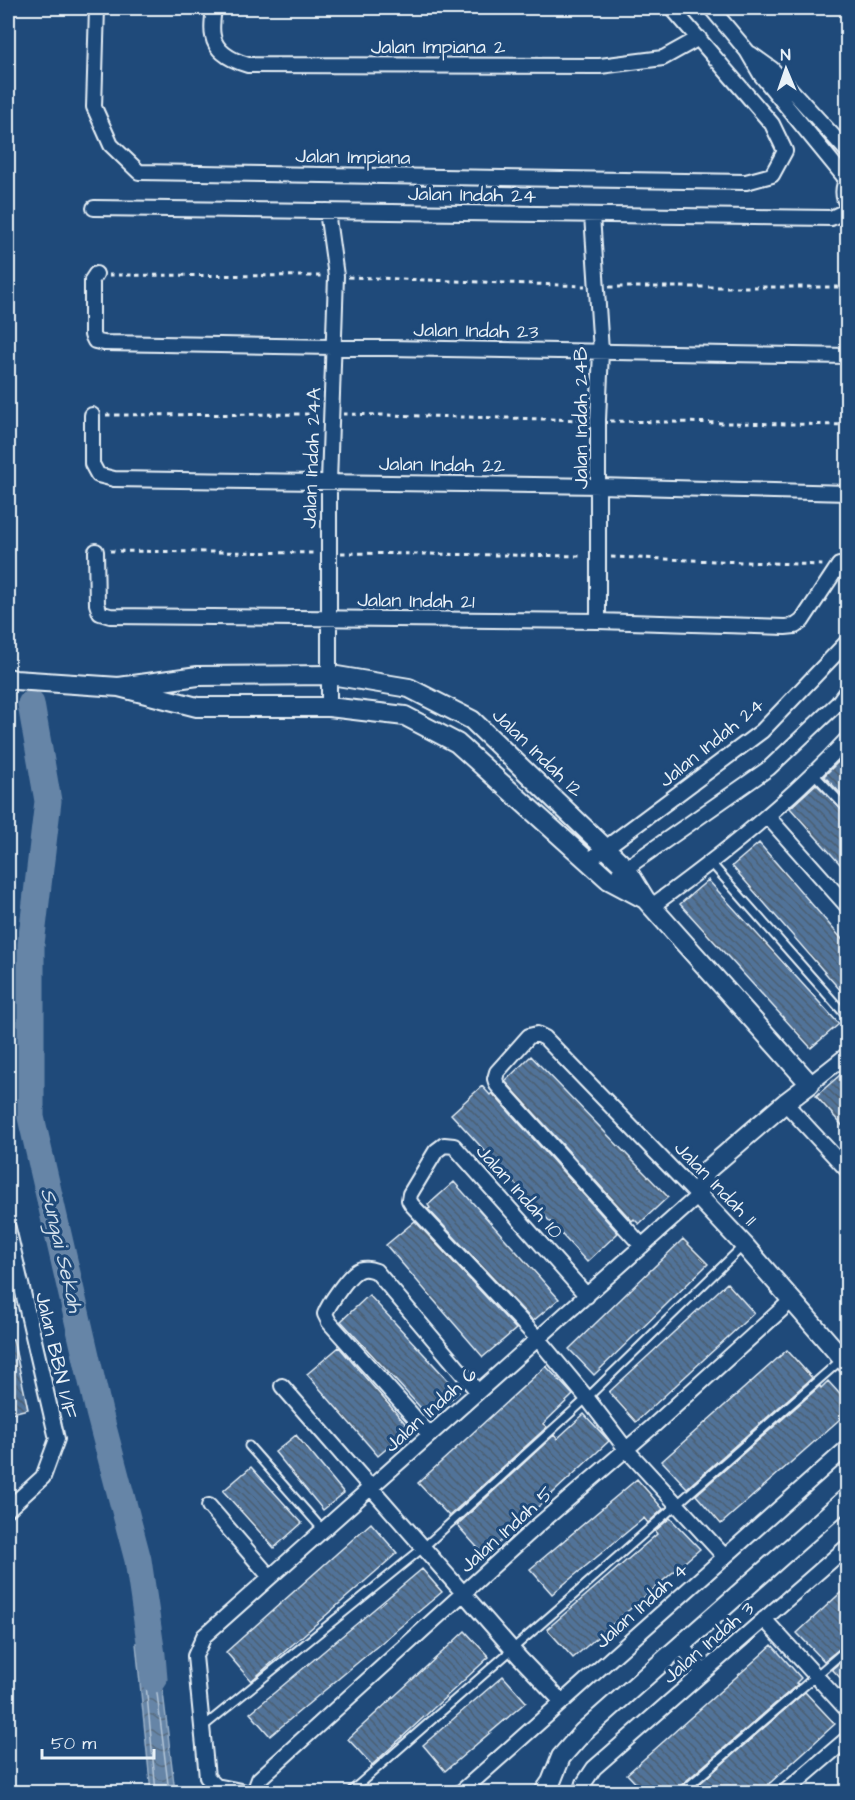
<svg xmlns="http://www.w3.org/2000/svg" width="855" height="1800" font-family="'Architects Daughter',sans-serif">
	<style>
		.water { fill: url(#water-waves); stroke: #9ab0c7; stroke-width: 1.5 }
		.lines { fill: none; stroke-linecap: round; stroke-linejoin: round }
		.shore { stroke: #b4c6d8; stroke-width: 1.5 }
		.river { stroke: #6685a7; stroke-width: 27 }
		.building { fill: url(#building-back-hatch); stroke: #e8f1f8; stroke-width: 1.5 }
		.lane-casing { stroke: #e8f1f8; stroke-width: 11 }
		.street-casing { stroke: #e8f1f8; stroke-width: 18 }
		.secondary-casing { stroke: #e8f1f8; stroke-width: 22 }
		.path { stroke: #e8f1f8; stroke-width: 3; stroke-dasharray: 4.5 4.5; stroke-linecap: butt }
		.lane { stroke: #1f4a7a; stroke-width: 7 }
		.street { stroke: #1f4a7a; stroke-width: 14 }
		.secondary { stroke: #1f4a7a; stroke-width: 18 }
		.labels { text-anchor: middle; stroke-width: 6; stroke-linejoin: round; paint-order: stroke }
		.street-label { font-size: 20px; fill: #e8f1f8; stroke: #1f4a7a }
		.water-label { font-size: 21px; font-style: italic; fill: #d4e1ec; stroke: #1f4a7a }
	</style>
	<defs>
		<pattern id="water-waves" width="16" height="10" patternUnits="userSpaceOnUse" patternTransform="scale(1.5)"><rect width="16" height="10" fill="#6685a7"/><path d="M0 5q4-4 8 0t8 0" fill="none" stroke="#596d82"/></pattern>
		<pattern id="building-back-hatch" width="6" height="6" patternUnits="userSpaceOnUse" patternTransform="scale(1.5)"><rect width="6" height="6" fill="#517399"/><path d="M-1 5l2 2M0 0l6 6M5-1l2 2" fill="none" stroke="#4c5e72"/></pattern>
	</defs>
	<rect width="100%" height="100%" fill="#1f4a7a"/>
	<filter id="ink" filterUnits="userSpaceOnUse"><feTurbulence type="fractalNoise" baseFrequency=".0167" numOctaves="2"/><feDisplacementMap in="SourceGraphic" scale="12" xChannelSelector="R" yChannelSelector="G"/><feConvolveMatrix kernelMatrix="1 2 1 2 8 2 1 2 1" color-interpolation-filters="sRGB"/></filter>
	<g filter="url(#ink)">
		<path class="water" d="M136,1643H157L175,1792H151Z"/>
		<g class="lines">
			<path class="shore" d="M156,1792L143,1652L146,1649L152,1652L169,1792"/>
			<path class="river" d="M31,704L48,801L31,944V1117L99,1412L138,1560L152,1655L154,1679"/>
		</g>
		<path class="building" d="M848,752V801L824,776Z
			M816,784L848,816V873L790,808Z
			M759,843L848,946V999L732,866Z
			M708,880L839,1024L811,1048L680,904Z
			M531,1056L668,1197L639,1224L634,1219L632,1221L505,1081Z
			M848,1068V1132L816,1096Z
			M482,1086L490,1095L492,1093L618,1233L587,1262L451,1114Z
			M454,1182L559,1299L533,1321L428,1209L430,1208L428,1205Z
			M415,1221L516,1329L483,1357L386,1245Z
			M683,1239L708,1264L594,1375L569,1349Z
			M727,1283L754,1313L636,1422L609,1392Z
			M369,1295L459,1392L430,1418L341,1321Z
			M13,1339L28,1409L8,1414V1340Z
			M339,1347L410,1429L378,1456L307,1374Z
			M787,1350L812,1378L687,1488L662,1461Z
			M546,1366L573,1395L543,1424L547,1427L449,1516L418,1483Z
			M828,1381L848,1403V1412L721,1524L696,1495L820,1386L821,1388Z
			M584,1414L609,1441L485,1556L457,1525L554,1435L557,1439Z
			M296,1435L344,1493L323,1510L275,1452Z
			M251,1467L302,1523L274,1548L223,1491Z
			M637,1479L663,1509L648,1523L644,1518L552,1594L530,1569Z
			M670,1518L700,1549L573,1658L547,1629L657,1534L655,1531Z
			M371,1523L397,1553L251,1681L226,1652Z
			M422,1569L442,1592L270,1736L250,1713Z
			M848,1586V1642L824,1661L797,1633Z
			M465,1631L489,1657L372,1765L348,1739Z
			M772,1645L801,1678L796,1683L798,1684L678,1788L676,1792H644L627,1774Z
			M848,1656V1686L832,1669Z
			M503,1676L526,1702L445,1771L423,1745Z
			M805,1692L835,1724L760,1792H690Z"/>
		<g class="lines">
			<defs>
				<path id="lane" d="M814,774L848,810
					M711,863L848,1018
					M836,1159L848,1149
					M249,1446L323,1530
					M203,1727L424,1547L587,1398L743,1246
					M350,1792L841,1360
					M682,1792L848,1648"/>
				<path id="street" d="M97,8L94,107L111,145L139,172L746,182L772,175L785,151L772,124L672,8
					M214,8C213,16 211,28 213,36C216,53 234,61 248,65L600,66L663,58L699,38
					M711,8L747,51L761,75L846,179
					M751,54L772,69L848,152
					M848,177C842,187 842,197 848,207
					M94,208L831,218L848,210
					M327,211L336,276L329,482V707
					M592,215L601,351L598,420V621
					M96,274L92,280V335L95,341L104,343L848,356
					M92,415V464L98,475L114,479L599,486L848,493
					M96,551L97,604L100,613L110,616L598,621L785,627L795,626L802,621L839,565
					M768,817L848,907
					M588,861L762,731L848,641
					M619,873L769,768L838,703L848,689
					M652,906C722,855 789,802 848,738
					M810,1084L848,1054
					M785,1103L848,1171
					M8,1228L57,1439L43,1477L8,1509
					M587,1296L454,1146L444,1145L436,1151L410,1194L409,1200L412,1205L538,1339L587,1398L626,1449L724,1556
					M282,1386L520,1658L562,1702
					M430,1435L329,1322L325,1314C328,1305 348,1276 357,1271C363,1267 370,1269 376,1271L478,1392
					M209,1506L270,1577
					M764,1619L848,1711
					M680,1644L703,1672
					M246,1792L216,1786L207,1777L195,1656L204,1636C368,1489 534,1343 698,1196L545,1038L537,1034L529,1036L497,1072L495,1079L497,1085L642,1246
					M254,1792L259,1779L536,1527L652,1427L792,1300
					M461,1792L848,1447
					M581,1792L584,1783L594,1768L848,1546
					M785,1792L848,1738"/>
				<path id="secondary" d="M8,678L15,680L119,687L197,707H329L405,716L457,743L609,880L643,898
					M119,687L198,676L331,675L409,688L472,720L626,868L645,899L810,1084L785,1103L706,1171L698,1196L744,1245L848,1365
					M544,1792L551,1782L561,1757L583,1732L848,1497"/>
			</defs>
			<use href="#lane" class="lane-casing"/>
			<use href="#street" class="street-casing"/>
			<use href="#secondary" class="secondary-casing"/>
			<path class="path" d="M109,275L324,276
				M348,277L585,286
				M609,287H848
				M343,414L586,420
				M106,415L319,414
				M610,421L848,425
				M110,551L317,553
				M341,553L584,556
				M611,557L823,565"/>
			<use href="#lane" class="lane"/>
			<use href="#street" class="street"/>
			<use href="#secondary" class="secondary"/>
		</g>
	</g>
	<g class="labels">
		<g class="street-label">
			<text x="438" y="53">Jalan Impiana 2</text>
			<text transform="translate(353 156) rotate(1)" y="7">Jalan Impiana</text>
			<text transform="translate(472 194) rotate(1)" y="7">Jalan Indah 24</text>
			<text transform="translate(476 330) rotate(1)" y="7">Jalan Indah 23</text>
			<text transform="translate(580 418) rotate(-90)" y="7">Jalan Indah 24B</text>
			<text transform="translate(311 458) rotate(-88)" y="7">Jalan Indah 24A</text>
			<text transform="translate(442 464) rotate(1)" y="7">Jalan Indah 22</text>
			<text transform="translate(416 600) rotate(1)" y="7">Jalan Indah 21</text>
			<text transform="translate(711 742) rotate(-39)" y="7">Jalan Indah 24</text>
			<text transform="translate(538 752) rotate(44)" y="7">Jalan Indah 12</text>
			<text transform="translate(716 1183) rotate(46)" y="7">Jalan Indah 11</text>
			<text transform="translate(520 1191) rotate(48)" y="7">Jalan Indah 10</text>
			<text transform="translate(57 1355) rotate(77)" y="7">Jalan BBN 1/1F</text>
			<text transform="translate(430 1409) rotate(-42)" y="7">Jalan Indah 6</text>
			<text transform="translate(506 1529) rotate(-42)" y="7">Jalan Indah 5</text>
			<text transform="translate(641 1605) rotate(-42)" y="7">Jalan Indah 4</text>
			<text transform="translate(708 1642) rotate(-41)" y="7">Jalan Indah 3</text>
		</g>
		<g class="water-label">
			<text transform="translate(62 1250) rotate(77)" y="7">Sungai Sekah</text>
		</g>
	</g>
	<rect width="855" height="1800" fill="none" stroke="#1f4a7a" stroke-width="30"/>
	<rect x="15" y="15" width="825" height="1770" fill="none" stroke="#e8f1f8" stroke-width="2" filter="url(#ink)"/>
	<g transform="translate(786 69) rotate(358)" stroke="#1f4a7a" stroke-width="4.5" paint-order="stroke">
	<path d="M0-4.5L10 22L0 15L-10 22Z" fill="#e8f1f8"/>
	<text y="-9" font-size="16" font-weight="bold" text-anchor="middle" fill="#e8f1f8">N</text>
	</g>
	<path d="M42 1749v9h112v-9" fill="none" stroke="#e8f1f8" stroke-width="3"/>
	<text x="51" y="1749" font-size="18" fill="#e8f1f8" stroke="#1f4a7a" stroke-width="4.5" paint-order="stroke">50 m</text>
</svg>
